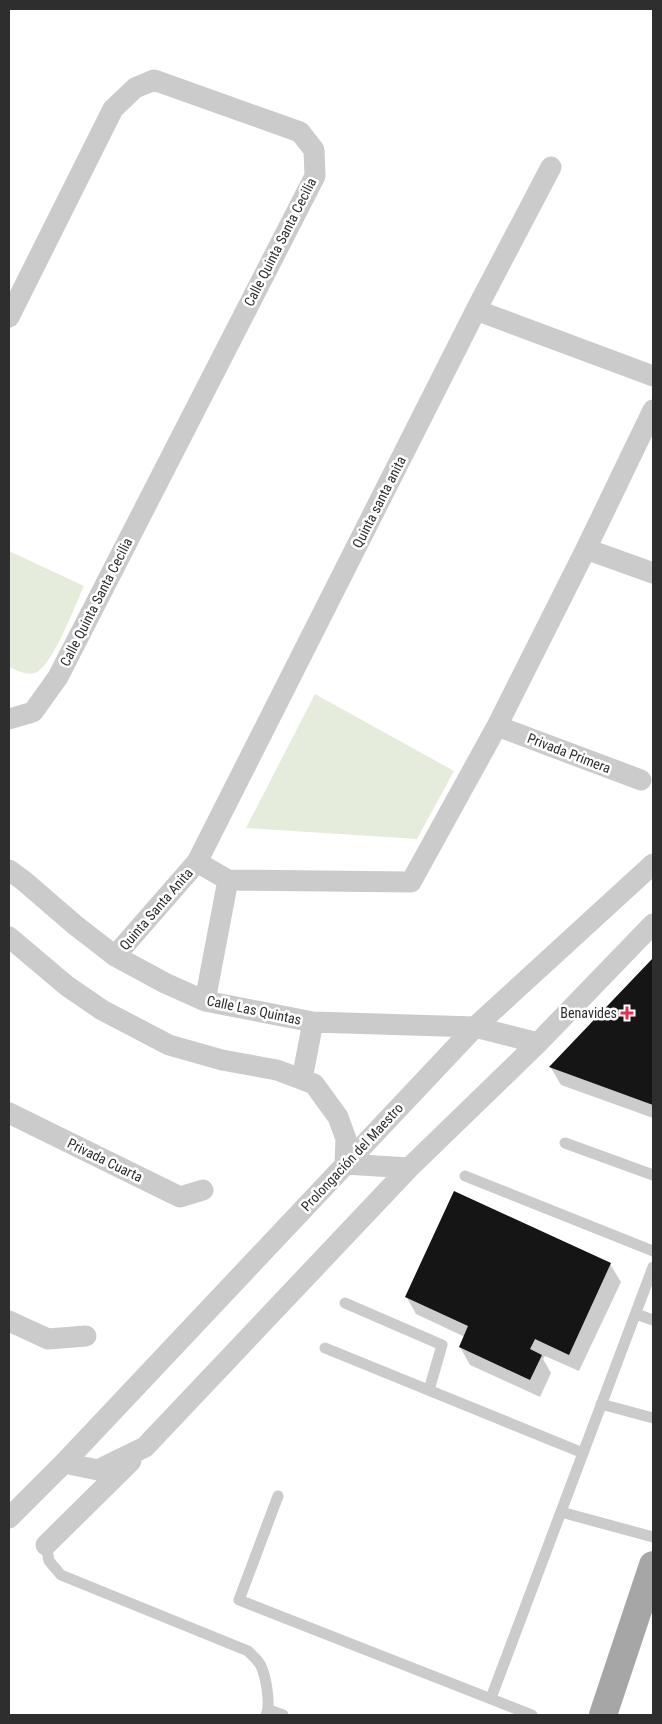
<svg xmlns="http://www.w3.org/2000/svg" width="662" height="1724" font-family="'Roboto Condensed',sans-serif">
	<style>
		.green { fill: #e6ecdc }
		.shadow { fill: #0003 }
		.building { fill: #151515 }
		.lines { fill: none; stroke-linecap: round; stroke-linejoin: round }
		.service { stroke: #cbcbcb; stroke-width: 11 }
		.minor { stroke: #cbcbcb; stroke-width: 21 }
		.primary { stroke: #a6a6a6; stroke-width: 28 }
		.poi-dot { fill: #e62f50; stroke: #fff; stroke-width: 2 }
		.labels { text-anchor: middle; stroke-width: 5; stroke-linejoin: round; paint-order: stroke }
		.street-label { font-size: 14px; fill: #2e2e2e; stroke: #fff }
		.poi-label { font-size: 14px; fill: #2e2e2e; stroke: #fff; text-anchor: end }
	</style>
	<rect width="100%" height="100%" fill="#fff"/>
	<path class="green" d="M9,551L84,586C76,603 52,668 35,673C27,676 16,670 9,667Z
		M315,694L454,771L417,839L246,828Z"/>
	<path class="shadow" d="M653,960V1118L561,1085L551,1068Z
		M610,1264L621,1282L579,1371L545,1356L543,1359L551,1373L540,1397L470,1365L460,1347L465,1337L416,1314L406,1296Z"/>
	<path class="building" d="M653,958V1105L549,1067Z
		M454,1191L611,1263L569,1355L535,1339L530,1349L542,1355L530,1380L459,1347L468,1326L405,1297Z"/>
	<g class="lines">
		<path class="service" d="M565,1143L653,1175
			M465,1176L653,1251
			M345,1303L442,1345L429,1390
			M636,1314L653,1320
			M325,1348L583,1453
			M601,1404L653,1418
			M278,1496L239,1600L532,1715
			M561,1512L653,1537
			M46,1545L49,1561L61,1575L248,1651C252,1655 259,1661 261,1666C266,1677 271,1705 266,1715
			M491,1698L653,1267
			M269,1710L283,1715"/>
		<path class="minor" d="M476,310L551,167
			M9,317L113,109L135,88L154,80L300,132L314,150L315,176L58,677L33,712L9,719
			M586,549L653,573
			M497,726L641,780
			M197,862L228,880L411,882L497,726L586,549L653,410
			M9,870L24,881L75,925L115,956L165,983L205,1001L313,1022L475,1027L538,1043
			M9,937L67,986L102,1010L169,1045L222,1060L277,1070L314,1084L338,1117L346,1139L345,1164L409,1168
			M115,956L197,862L476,310L653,376
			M205,1001L228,880
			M302,1079L313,1022
			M9,1113L180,1197L203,1190
			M9,1321L48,1339L86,1336
			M64,1463L98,1470L145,1447L409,1168L538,1043L653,924
			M9,1518L64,1463L475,1027L653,864
			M46,1545L131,1461"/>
		<path class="primary" d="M603,1715L653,1565"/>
	</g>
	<path class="poi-dot" d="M624.5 1005.5h5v5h5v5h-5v5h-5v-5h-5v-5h5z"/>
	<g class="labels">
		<g class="street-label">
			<text transform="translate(280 242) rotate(-63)" y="5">Calle Quinta Santa Cecilia</text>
			<text transform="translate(379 502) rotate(-63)" y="5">Quinta santa anita</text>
			<text transform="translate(96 602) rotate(-63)" y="5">Calle Quinta Santa Cecilia</text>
			<text transform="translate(569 753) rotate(21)" y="5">Privada Primera</text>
			<text transform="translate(156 909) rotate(-49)" y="5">Quinta Santa Anita</text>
			<text transform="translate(254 1010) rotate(12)" y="5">Calle Las Quintas</text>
			<text transform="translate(352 1157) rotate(-47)" y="5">Prolongación del Maestro</text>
			<text transform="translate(105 1160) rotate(26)" y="5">Privada Cuarta</text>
		</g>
		<g class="poi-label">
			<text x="617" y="1018">Benavides</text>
		</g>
	</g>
	<rect width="662" height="1724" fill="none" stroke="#2e2e2e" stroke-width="20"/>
</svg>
